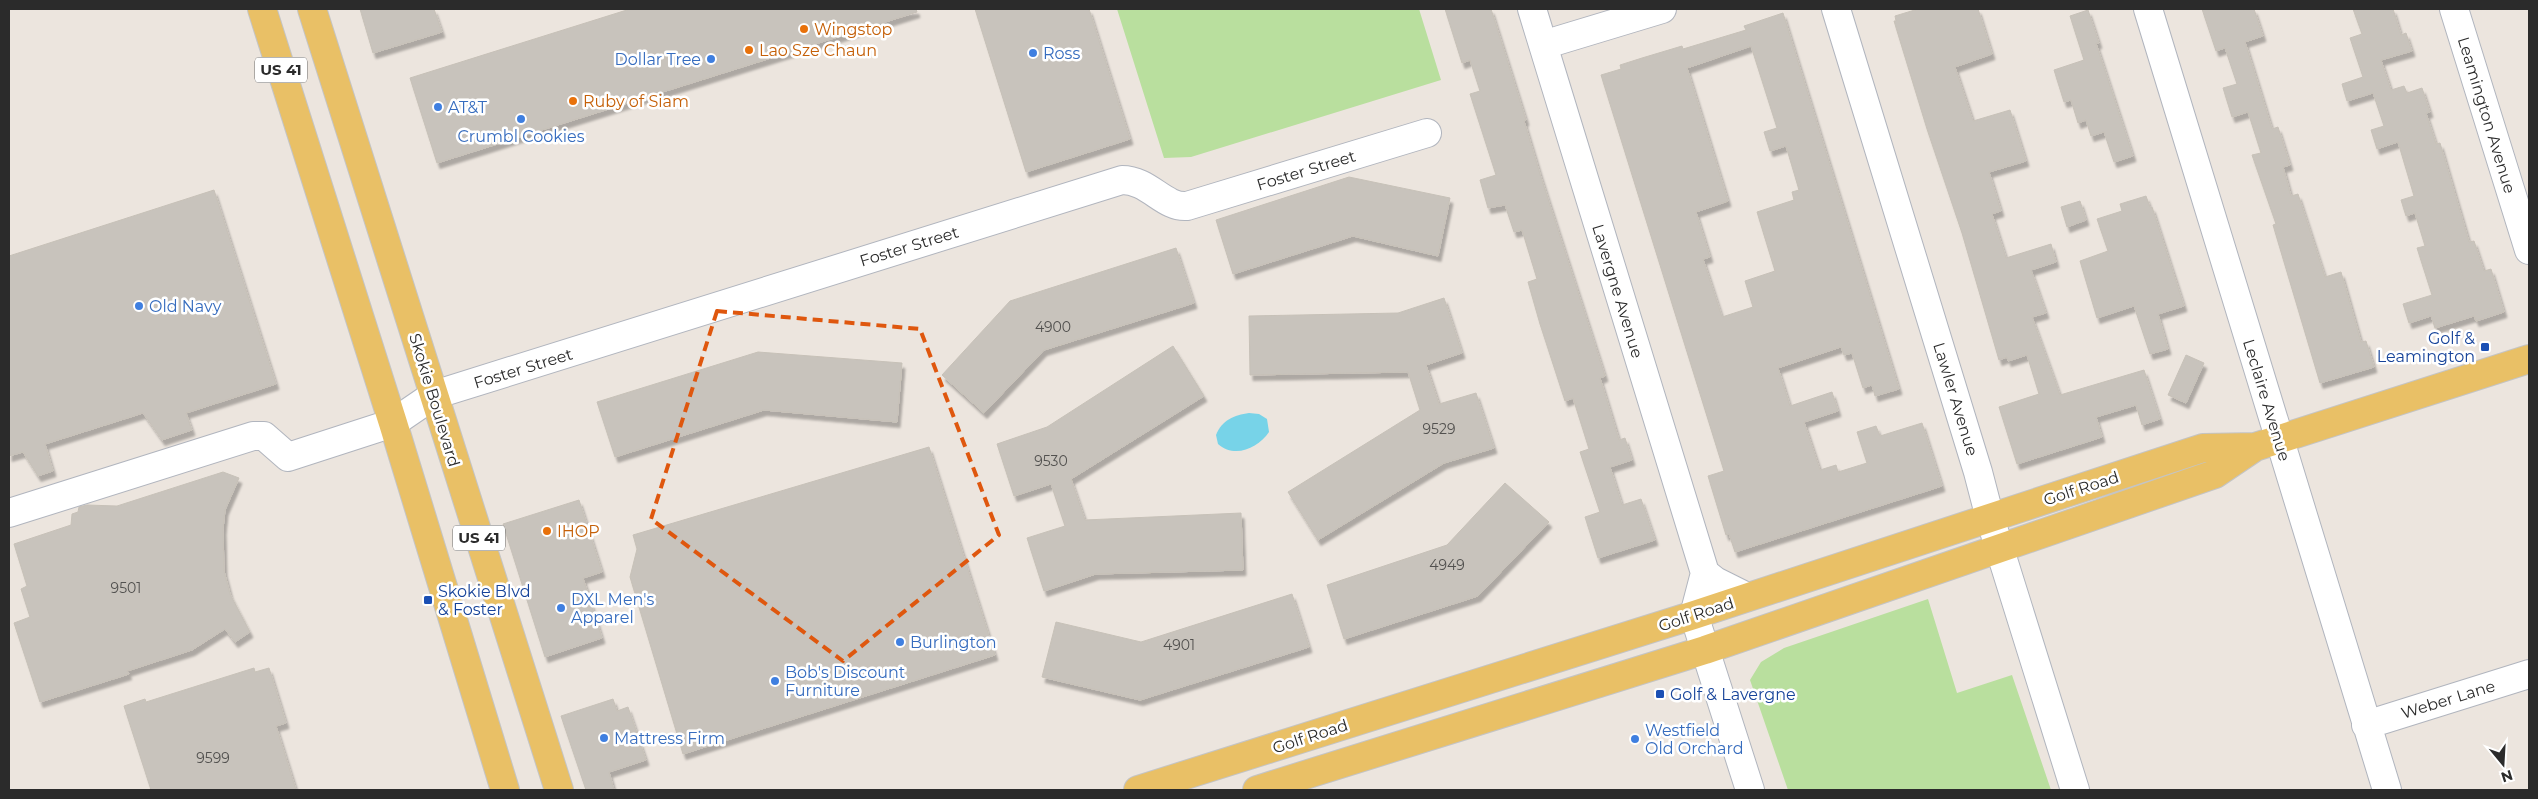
<svg xmlns="http://www.w3.org/2000/svg" width="2538" height="799" font-family="Montserrat,sans-serif">
	<style>
		.green { fill: #b9df9e }
		.water { fill: #77d3e8 }
		.building { fill: #c8c3bc; stroke: #c7c1b8; fill-rule: evenodd; filter: url(#shadow) }
		.lines { fill: none; stroke-linecap: round; stroke-linejoin: round }
		.minor-casing { stroke: #b1b5be; stroke-width: 30 }
		.major-casing { stroke: #c4c4c4; stroke-width: 30 }
		.minor { stroke: #fff; stroke-width: 28 }
		.major { stroke: #e9c066; stroke-width: 28 }
		.marked { fill: none; stroke: #df570e; stroke-width: 4; stroke-dasharray: 10 6; stroke-linejoin: round }
		.food-dot { fill: #e8710a; stroke: #fff; stroke-width: 2 }
		.shop-dot { fill: #3f7fe0; stroke: #fff; stroke-width: 2 }
		.transit-dot { fill: #1a4fb4; stroke: #fff; stroke-width: 2 }
		.labels { text-anchor: middle; stroke-width: 5; stroke-linejoin: round; paint-order: stroke }
		.number-label { font-size: 14px; fill: #52514f }
		.shield { fill: #fff; stroke: #6b6b6b; stroke-width: 1 }
		.shield-label { font-size: 15px; font-weight: bold; fill: #2b2b2b }
		.food-label { font-size: 16px; fill: #c56008; stroke: #fff; text-anchor: start }
		.shop-label { font-size: 16px; fill: #366cbe; stroke: #fff; text-anchor: start }
		.street-label { font-size: 16px; fill: #2b2b2b; stroke: #fff }
		.transit-label { font-size: 16px; fill: #164399; stroke: #fff; text-anchor: start }
	</style>
	<defs>
		<filter id="shadow"><feDropShadow dx="3" dy="5.5" stdDeviation="1" flood-color="#0004"/></filter>
	</defs>
	<rect width="100%" height="100%" fill="#ece5de"/>
	<path class="green" d="M1117,9H1419L1441,80L1191,157L1164,158Z
		M1928,599L1957,693L2012,675L2051,790H1788L1750,680L1761,662L1784,648Z"/>
	<path class="water" d="M1249,413L1259,414L1267,419L1269,432C1258,448 1235,459 1218,444L1216,435C1222,420 1234,415 1249,413Z"/>
	<path class="building" d="M360,9H434L442,32L373,53Z
		M630,9H916L917,12L437,163L410,78Z
		M975,9H1089L1130,139L1026,172Z
		M1445,9H1491L1526,120L1524,121L1540,174L1605,376L1600,378L1619,440L1625,438L1632,460L1610,467L1622,505L1641,499L1655,540L1598,558L1585,517L1600,512L1580,452L1589,449L1573,398L1565,401L1540,324L1528,282L1537,279L1522,230L1514,232L1505,205L1488,208L1480,180L1496,175L1470,94L1480,91L1470,60L1462,63Z
		M1918,9H1978L1992,54L1955,67L1973,121L2010,110L2026,161L1989,172L2001,211L1992,214L2006,258L2051,244L2056,262L2031,270L2046,313L2032,317L2060,395L2144,370L2160,419L2142,425L2136,405L2096,417L2102,437L2017,464L1999,407L2039,394L2027,355L2008,361L2007,357L1999,360L1962,233L1927,129L1894,21H1896L1895,16Z
		M2202,9H2254L2263,36L2245,42L2272,129L2278,127L2290,165L2283,167L2291,196L2298,194L2325,277L2341,272L2361,342L2366,341L2374,367L2320,383L2273,225L2276,224L2252,155L2261,153L2248,112L2232,117L2223,88L2237,84L2225,48L2216,51Z
		M2353,9H2393L2401,35L2406,33L2412,51L2381,60L2391,90L2404,86L2407,93L2422,88L2430,112L2426,113L2436,144L2440,143L2469,242L2474,241L2484,271L2491,269L2504,312L2476,321L2474,316L2435,328L2431,316L2409,323L2403,304L2432,295L2417,248L2425,246L2415,213L2406,216L2401,200L2414,196L2398,142L2377,149L2371,130L2384,126L2373,93L2347,101L2342,84L2363,77L2350,38L2362,34Z
		M2088,10L2099,43H2096L2133,156L2114,162L2104,132L2091,136L2086,120L2078,123L2071,100L2064,102L2054,70L2084,60L2070,16Z
		M1783,13L1899,389L1875,396L1872,385L1863,388L1852,353L1844,355L1841,347L1778,368L1790,406L1832,392L1838,411L1804,422L1820,470L1836,465L1838,472L1867,463L1857,432L1876,426L1880,436L1922,423L1942,486L1735,552L1729,534L1726,535L1708,476L1724,471L1601,75L1621,69L1620,65L1642,58L1682,46L1683,49L1746,30L1744,26ZM1751,46L1777,128L1764,132L1770,151L1786,146L1799,190L1792,192L1794,200L1757,212L1775,271L1745,281L1753,307L1722,317L1703,259L1710,257L1696,212L1728,201L1687,68Z
		M1349,177L1450,198L1438,256L1353,236L1233,274L1216,220Z
		M214,190L276,384L186,413L192,430L162,440L143,413L45,444L53,471L38,476L23,452L9,456V256Z
		M2146,196L2150,207H2152L2184,306L2158,314L2168,349L2150,354L2134,306L2097,318L2080,261L2108,251L2097,219L2122,211L2120,204Z
		M2080,201L2086,220L2067,227L2061,207Z
		M1176,248L1194,303L1044,350L984,413L942,375L1010,301Z
		M1444,298L1462,353L1426,365L1439,404L1476,393L1494,448L1444,463L1318,540L1288,492L1420,410L1408,372L1250,375L1249,316L1398,313Z
		M1173,346L1204,396L1071,479L1085,520L1241,513L1243,570L1096,574L1044,591L1027,538L1065,526L1051,484L1014,496L997,444L1047,427Z
		M758,352L902,363L897,422L764,410L615,457L597,402Z
		M2186,355L2204,363L2186,403L2168,395Z
		M929,447L995,655L683,754L630,577L637,549L633,535Z
		M223,472L239,478L225,510L223,529L224,571L230,594L250,632L235,642L225,629L192,650L127,671L129,674L40,702L14,623L30,617L21,589L27,586L14,544L71,525L72,514L78,512L79,507L87,505L117,506Z
		M1505,483L1549,522L1478,596L1344,639L1327,585L1447,545Z
		M579,500L602,572L583,578L602,638L545,657L503,524Z
		M1292,594L1309,647L1140,700L1042,677L1056,622L1141,642Z
		M254,668L255,672L269,668L286,723L276,726L296,790H151L124,706L145,699L146,702Z
		M613,699L617,711L628,707L646,760L609,772L614,790H586L561,716Z"/>
	<g class="lines">
		<defs>
			<path id="minor" d="M1532,9L1705,573L1694,615L1750,790
				M1836,9L1978,472L1990,518L2075,790
				M2148,9L2387,790
				M2454,9L2529,250
				M1543,45L1662,9
				M9,513L253,436H264L288,457L393,423L434,395L1122,180C1149,180 1164,208 1187,206L1427,133
				M1705,573L1715,581L1747,597
				M2366,725L2529,674"/>
			<path id="major" d="M262,9L393,423L505,790
				M312,9L559,790
				M1138,790L1694,615L2203,448L2255,447L2529,359
				M1257,790L1705,650L2215,474L2255,447"/>
		</defs>
		<use href="#minor" class="minor-casing"/>
		<use href="#major" class="major-casing"/>
		<use href="#minor" class="minor"/>
		<use href="#major" class="major"/>
	</g>
	<path class="marked" d="M717,311L920,329L999,535L843,661L651,519Z"/>
	<g class="food-dot">
		<circle cx="804" cy="29" r="5"/>
		<circle cx="749" cy="50" r="5"/>
		<circle cx="573" cy="101" r="5"/>
		<circle cx="547" cy="531" r="5"/>
	</g>
	<g class="shop-dot">
		<circle cx="1033" cy="53" r="5"/>
		<circle cx="711" cy="59" r="5"/>
		<circle cx="438" cy="107" r="5"/>
		<circle cx="521" cy="119" r="5"/>
		<circle cx="139" cy="306" r="5"/>
		<circle cx="561" cy="608" r="5"/>
		<circle cx="900" cy="642" r="5"/>
		<circle cx="775" cy="681" r="5"/>
		<circle cx="604" cy="738" r="5"/>
		<circle cx="1635" cy="739" r="5"/>
	</g>
	<g class="transit-dot">
		<rect x="2480" y="342" width="10" height="10" rx="2.5"/>
		<rect x="423" y="595" width="10" height="10" rx="2.5"/>
		<rect x="1655" y="689" width="10" height="10" rx="2.5"/>
	</g>
	<g class="labels">
		<g class="number-label">
			<text x="1053" y="332">4900</text>
			<text x="1439" y="434">9529</text>
			<text x="1051" y="466">9530</text>
			<text x="1447" y="570">4949</text>
			<text x="126" y="593">9501</text>
			<text x="1179" y="650">4901</text>
			<text x="213" y="763">9599</text>
		</g>
		<g class="shield">
			<rect x="255" y="57.5" width="52" height="25" rx="4"/>
			<rect x="453" y="525.5" width="52" height="25" rx="4"/>
		</g>
		<g class="shield-label">
			<text x="281" y="75">US 41</text>
			<text x="479" y="543">US 41</text>
		</g>
		<g class="food-label">
			<text x="814" y="35">Wingstop</text>
			<text x="759" y="56">Lao Sze Chaun</text>
			<text x="583" y="107">Ruby of Siam</text>
			<text x="557" y="537">IHOP</text>
		</g>
		<g class="shop-label">
			<text x="1043" y="59">Ross</text>
			<text x="701" y="65" text-anchor="end">Dollar Tree</text>
			<text x="448" y="113">AT&amp;T</text>
			<text x="521" y="142" text-anchor="middle">Crumbl Cookies</text>
			<text x="149" y="312">Old Navy</text>
			<text x="571" y="605">DXL Men's<tspan x="571" dy="18">Apparel</tspan></text>
			<text x="910" y="648">Burlington</text>
			<text x="785" y="678">Bob's Discount<tspan x="785" dy="18">Furniture</tspan></text>
			<text x="1645" y="736">Westfield<tspan x="1645" dy="18">Old Orchard</tspan></text>
			<text x="614" y="744">Mattress Firm</text>
		</g>
		<g class="street-label">
			<text transform="translate(2487 115) rotate(73)" y="6">Leamington Avenue</text>
			<text transform="translate(1306 170) rotate(-17)" y="6">Foster Street</text>
			<text transform="translate(909 246) rotate(-17)" y="6">Foster Street</text>
			<text transform="translate(1618 291) rotate(73)" y="6">Lavergne Avenue</text>
			<text transform="translate(523 368) rotate(-17)" y="6">Foster Street</text>
			<text transform="translate(1956 399) rotate(73)" y="6">Lawler Avenue</text>
			<text transform="translate(435 400) rotate(73)" y="6">Skokie Boulevard</text>
			<text transform="translate(2267 400) rotate(73)" y="6">Leclaire Avenue</text>
			<text transform="translate(2081 488) rotate(-18)" y="6">Golf Road</text>
			<text transform="translate(1696 614) rotate(-18)" y="6">Golf Road</text>
			<text transform="translate(2448 699) rotate(-17)" y="6">Weber Lane</text>
			<text transform="translate(1310 736) rotate(-18)" y="6">Golf Road</text>
		</g>
		<g class="transit-label">
			<text x="2475" y="344" text-anchor="end">Golf &amp;<tspan x="2475" dy="18">Leamington</tspan></text>
			<text x="438" y="597">Skokie Blvd<tspan x="438" dy="18">&amp; Foster</tspan></text>
			<text x="1670" y="700">Golf &amp; Lavergne</text>
		</g>
	</g>
	<rect width="2538" height="799" fill="none" stroke="#2b2b2b" stroke-width="20"/>
	<g transform="translate(2503 764) rotate(162)" stroke="#ffffff" stroke-width="4" paint-order="stroke">
	<path d="M0-4L9 19L0 12L-9 19Z" fill="#2b2b2b"/>
	<text y="-8" font-size="14" font-weight="bold" text-anchor="middle" fill="#2b2b2b">N</text>
	</g>
</svg>
